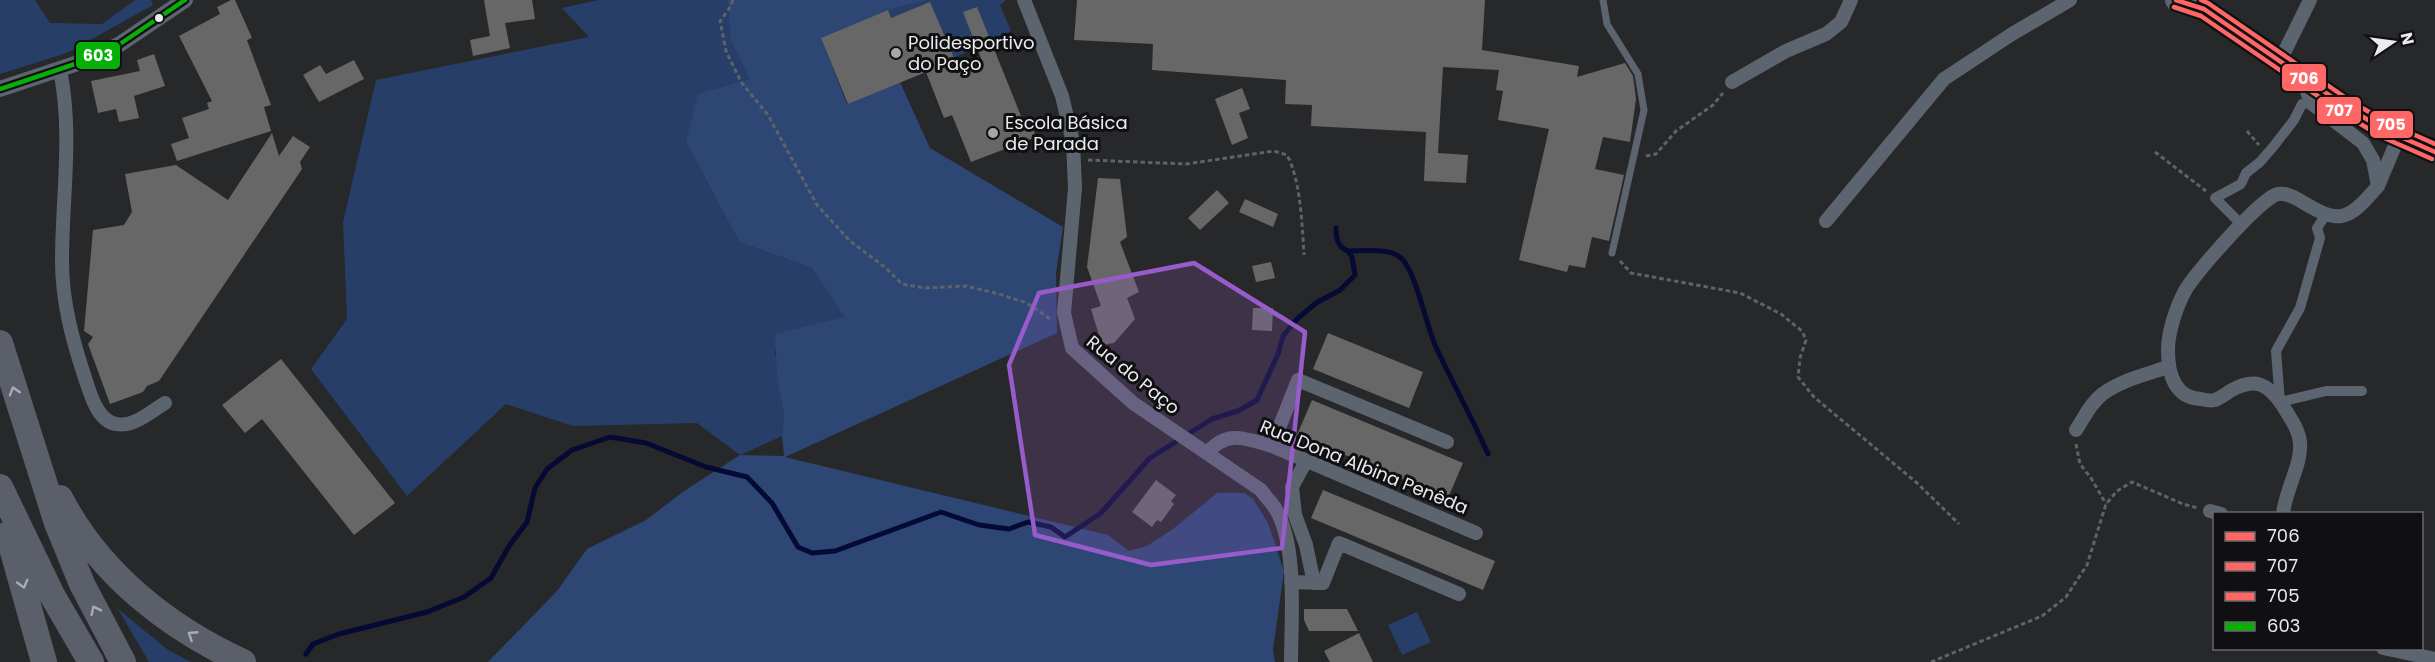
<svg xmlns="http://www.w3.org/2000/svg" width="2435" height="662" font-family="Poppins,sans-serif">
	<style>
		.green { fill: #273f68 }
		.forest { fill: #2d4673 }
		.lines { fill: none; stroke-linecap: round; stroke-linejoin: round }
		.stream { stroke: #040a33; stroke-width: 5 }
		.building { fill: #676768 }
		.path { stroke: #5e6369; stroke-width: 3; stroke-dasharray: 4.5 3; stroke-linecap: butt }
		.service { stroke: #5c6470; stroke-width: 7 }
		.pedestrian { stroke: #5c6470; stroke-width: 10 }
		.minor { stroke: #5c6470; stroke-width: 14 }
		.tertiary { stroke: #5c6470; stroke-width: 16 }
		.primary { stroke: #5d6470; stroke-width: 22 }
		.motorway { stroke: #5a5f6a; stroke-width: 26 }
		.bus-1-casing { stroke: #101012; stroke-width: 9 }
		.bus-2-casing { stroke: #101012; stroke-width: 9 }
		.bus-3-casing { stroke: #101012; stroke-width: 9 }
		.bus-4-casing { stroke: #101012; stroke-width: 9 }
		.bus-1 { stroke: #f66; stroke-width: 4.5 }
		.bus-2 { stroke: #f66; stroke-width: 4.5 }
		.bus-3 { stroke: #f66; stroke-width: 4.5 }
		.bus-4 { stroke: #06b006; stroke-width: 4.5 }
		.oneway { stroke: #a9acb2 }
		.marked { fill: #975cca; fill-opacity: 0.2; stroke: #975cca; stroke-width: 4.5; stroke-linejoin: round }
		.bus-dot { fill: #eaebec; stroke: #101012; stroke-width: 2 }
		.poi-dot { fill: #a6a7a8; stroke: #101012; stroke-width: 2 }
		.labels { text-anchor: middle; stroke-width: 6; stroke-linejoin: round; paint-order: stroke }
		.poi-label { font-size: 18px; fill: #eaebec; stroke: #101012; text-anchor: start }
		.street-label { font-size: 18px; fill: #eaebec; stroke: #101012 }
		.line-badge { stroke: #101012; stroke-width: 2 }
		.badge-label { font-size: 16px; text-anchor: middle; font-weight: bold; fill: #fff }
	</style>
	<rect width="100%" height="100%" fill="#272829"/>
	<path class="green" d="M0,0H35L50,23L102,24L135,0H151L153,5L67,53L0,74Z
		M599,0H728L730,39L751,80L686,142L739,242L812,268L846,317L775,351L784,413L782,436L740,455L697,423L573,426L506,404L407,496L311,369L347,319L343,222L376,80L589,37L562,8Z
		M929,0H1006L1000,5L1011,31L976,45L977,48L953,58L954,60L848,104L821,38L888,10Z
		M118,609L168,650L191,662H149Z
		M1417,612L1431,642L1402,655L1388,625Z"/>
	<path class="forest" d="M728,0H929L888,10L821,38L847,104L900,82L930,148L1063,227L1056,273L1057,333L785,457L1108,535L1129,551L1147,546L1173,529L1217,493H1244L1253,499L1268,523L1284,571L1273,650L1275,662H488L557,591L587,549L646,520L684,491L740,455L784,456L782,436L784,413L777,376L775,334L845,317L812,268L739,242L686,142L698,94L750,79L730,39Z"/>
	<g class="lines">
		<path class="stream" d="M1336,228C1336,239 1338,247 1348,251C1363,251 1392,247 1402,259C1416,273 1426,324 1435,345C1452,382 1472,417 1488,454
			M306,654L313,644L339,634L427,612L464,597L491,578L509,546L527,522L535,488L547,469L572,450L610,437L646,443L706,467L747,477L772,503L798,547L812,553L835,551L941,512L979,525L1009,529L1028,522L1051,527L1065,537L1101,513L1150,458L1212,419L1238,411L1257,400L1278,354L1283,336L1297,319L1316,303L1340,290L1355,275L1352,257L1348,251"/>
	</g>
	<path class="building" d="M231,0H235L252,38L247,40L271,105L264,107L271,131L177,161L171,144L189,138L182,118L209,109L207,103L212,101L179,36L220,14L217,7Z
		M484,0H532L535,19L505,23L510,48L473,56L470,40L490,36Z
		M1077,0H1485L1482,50L1579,66L1577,77L1625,63L1633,76L1636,99L1630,142L1603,137L1595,169L1624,175L1609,241L1592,237L1585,268L1569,265L1567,272L1519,260L1549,129L1498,120L1503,91L1496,90L1499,70L1443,67L1438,153L1468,155L1466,183L1424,181L1426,132L1311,126L1312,105L1285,104L1286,80L1152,70L1153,44L1074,40Z
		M930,2L959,70L982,61L963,12L977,7L1023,121L1029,118L1036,137L971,162L952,115L944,118L926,72L848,104L821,38L888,10L891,18Z
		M154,54L165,86L134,96L139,118L119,122L116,109L98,113L91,81L140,71L137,60Z
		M354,60L364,79L319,102L303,75L320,65L326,74Z
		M1242,88L1250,109L1239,113L1248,138L1232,145L1215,99Z
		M272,133L279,156L293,136L310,147L300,162L302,169L159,381L147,386L143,392L110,404L88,344L93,337L84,331L93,230L124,225L132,212L125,174L176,165L228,200Z
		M1098,178L1120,179L1127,237L1120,242L1139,292L1127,298L1135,319L1114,343L1102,345L1091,309L1101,306L1087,267Z
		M1217,190L1229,203L1200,230L1188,218Z
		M1245,199L1278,214L1273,227L1239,212Z
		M1271,262L1275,278L1256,282L1252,266Z
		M1253,308H1273L1272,331L1252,330Z
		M1328,333L1423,372L1409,408L1313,369Z
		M281,359L395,503L354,535L262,419L245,433L222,405Z
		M1312,400L1463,463L1448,498L1297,435Z
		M1156,480L1176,495L1171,501L1174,504L1161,522L1157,520L1152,527L1132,512Z
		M1323,490L1495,561L1483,590L1311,518Z
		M1304,609H1347L1358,631H1309L1304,620Z
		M1359,633L1373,662H1330L1324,651Z"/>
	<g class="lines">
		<path class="path" d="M733,0L729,9L720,21L726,51L741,82L768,115L817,205L850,241L886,268L902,284L925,288L966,286L999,294L1027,303L1050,319
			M2247,131L2259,145
			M2155,152L2206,191
			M1646,156L1656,154L1676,131L1713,105L1723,93
			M1088,160L1186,164L1274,151L1287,155C1301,181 1302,225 1304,255
			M1620,261L1631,273L1740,293L1781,314L1802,331L1806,340L1800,358L1798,377L1814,397L1917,483L1959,524
			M2076,444L2080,464L2091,478L2106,504
			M1931,662L2042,616L2066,597L2087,565L2106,504L2117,491L2132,482L2183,504L2198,508"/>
		<path class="service" d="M1603,0L1607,24L1638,74L1644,110L1612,253"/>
		<path class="pedestrian" d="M2325,216L2317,228L2320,238L2300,308L2276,351L2280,402L2326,391H2362
			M2242,225L2215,198L2241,184L2246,173L2260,162L2273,147L2294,120L2302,104L2311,103"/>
		<path class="minor" d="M1024,0L1062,96L1073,142L1075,188L1064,313L1072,348L1133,403L1261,490C1265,496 1271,502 1275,508C1298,545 1291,620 1291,662
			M2280,61L2310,0
			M60,70C73,133 62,198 62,261C62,303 73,342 86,381C91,396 98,421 116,424C133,428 152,411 165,403
			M1732,82L1786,51L1826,34L1841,22L1851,0
			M2378,186L2399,136
			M1826,221L1944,79L2012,34L2070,0
			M2076,430C2084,418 2091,402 2104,393C2122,380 2147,374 2168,367
			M1272,446L1298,380L1447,442
			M1207,453C1228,429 1246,439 1272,446L1476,533
			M1306,461L1292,487L1295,515L1306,545L1314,583
			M2210,511L2221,514
			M2283,514C2285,491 2302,464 2300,443C2299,429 2290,418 2283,406C2268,383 2255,377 2230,391C2226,394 2220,398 2215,400C2211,401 2205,400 2201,399C2174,398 2168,373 2168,350C2168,331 2177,305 2186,289C2197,272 2261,197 2278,194C2286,193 2292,196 2299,200C2340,225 2347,222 2378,186L2373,160L2363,143L2311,103L2302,77
			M1291,582L1323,583L1339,543L1459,594
			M2383,648L2435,659"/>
		<path class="tertiary" d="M0,89L93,58L120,44L185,0"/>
		<path class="primary" d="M2176,0L2204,9L2348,108L2385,130L2435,152"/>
		<path class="motorway" d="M0,343L57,523L82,584L123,662
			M0,487L52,595L91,662
			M60,498C99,573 167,627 243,662
			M8,534L44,662"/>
		<defs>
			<path id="bus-1" d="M2176,0L2204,9L2348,108L2385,130L2435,152"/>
			<path id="bus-2" d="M2174,7L2201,16L2344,114L2382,137L2432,159"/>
			<path id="bus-3" d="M2201,0L2208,3L2352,102L2388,123L2435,144"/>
			<path id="bus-4" d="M0,89L93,58L120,44L185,0"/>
		</defs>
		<use href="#bus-1" class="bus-1-casing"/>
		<use href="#bus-2" class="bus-2-casing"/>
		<use href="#bus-3" class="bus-3-casing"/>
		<use href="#bus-4" class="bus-4-casing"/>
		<use href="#bus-1" class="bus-1"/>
		<use href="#bus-2" class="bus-2"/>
		<use href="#bus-3" class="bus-3"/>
		<use href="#bus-4" class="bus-4"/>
	</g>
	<defs><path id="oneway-chevron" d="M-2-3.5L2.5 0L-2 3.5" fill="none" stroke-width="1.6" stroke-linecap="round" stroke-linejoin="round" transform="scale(1.5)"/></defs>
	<g class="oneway">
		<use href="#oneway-chevron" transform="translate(14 391) rotate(-107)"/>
		<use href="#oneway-chevron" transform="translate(23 584) rotate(75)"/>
		<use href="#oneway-chevron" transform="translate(95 610) rotate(-116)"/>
		<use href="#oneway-chevron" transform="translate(192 635) rotate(-147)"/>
	</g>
	<path class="marked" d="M1194,263L1305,332L1282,548L1151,565L1035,535L1009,365L1039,293Z"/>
	<circle class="bus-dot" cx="159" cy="18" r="5"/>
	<g class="poi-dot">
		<circle cx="896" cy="53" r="6"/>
		<circle cx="993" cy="133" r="6"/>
	</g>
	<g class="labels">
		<g class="poi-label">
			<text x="908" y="49">Polidesportivo<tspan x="908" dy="21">do Paço</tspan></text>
			<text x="1005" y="129">Escola Básica<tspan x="1005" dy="21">de Parada</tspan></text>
		</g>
		<g class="street-label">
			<text transform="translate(1133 375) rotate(39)" y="6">Rua do Paço</text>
			<text transform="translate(1364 467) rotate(22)" y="6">Rua Dona Albina Penêda</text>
		</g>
	</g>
	<g class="line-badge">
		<rect x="75" y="41" width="46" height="29" rx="6" fill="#06b006"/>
		<rect x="2281" y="63" width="46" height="29" rx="6" fill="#f66"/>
		<rect x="2316" y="96" width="46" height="29" rx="6" fill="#f66"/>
		<rect x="2369" y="110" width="45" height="29" rx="6" fill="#f66"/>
	</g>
	<g class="badge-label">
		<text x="98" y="61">603</text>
		<text x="2304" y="84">706</text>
		<text x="2339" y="116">707</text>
		<text x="2391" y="130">705</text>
	</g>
	<rect x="2213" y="512" width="210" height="138" fill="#101012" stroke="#676869" stroke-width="1.5"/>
	<rect x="2225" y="532" width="30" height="9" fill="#ff6666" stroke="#676869" stroke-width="1.5"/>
	<text x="2267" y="542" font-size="18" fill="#eaebec">706</text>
	<rect x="2225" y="562" width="30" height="9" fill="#ff6666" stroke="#676869" stroke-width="1.5"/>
	<text x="2267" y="572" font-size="18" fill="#eaebec">707</text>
	<rect x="2225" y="592" width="30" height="9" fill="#ff6666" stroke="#676869" stroke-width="1.5"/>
	<text x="2267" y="602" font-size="18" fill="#eaebec">705</text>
	<rect x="2225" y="622" width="30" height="9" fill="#06b006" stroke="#676869" stroke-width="1.5"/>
	<text x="2267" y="632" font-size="18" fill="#eaebec">603</text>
	<g transform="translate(2393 42) rotate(77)" stroke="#101012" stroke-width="4.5" paint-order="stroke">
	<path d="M0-4.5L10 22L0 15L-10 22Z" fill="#eaebec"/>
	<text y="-9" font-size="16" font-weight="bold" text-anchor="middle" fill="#eaebec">N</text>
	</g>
</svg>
